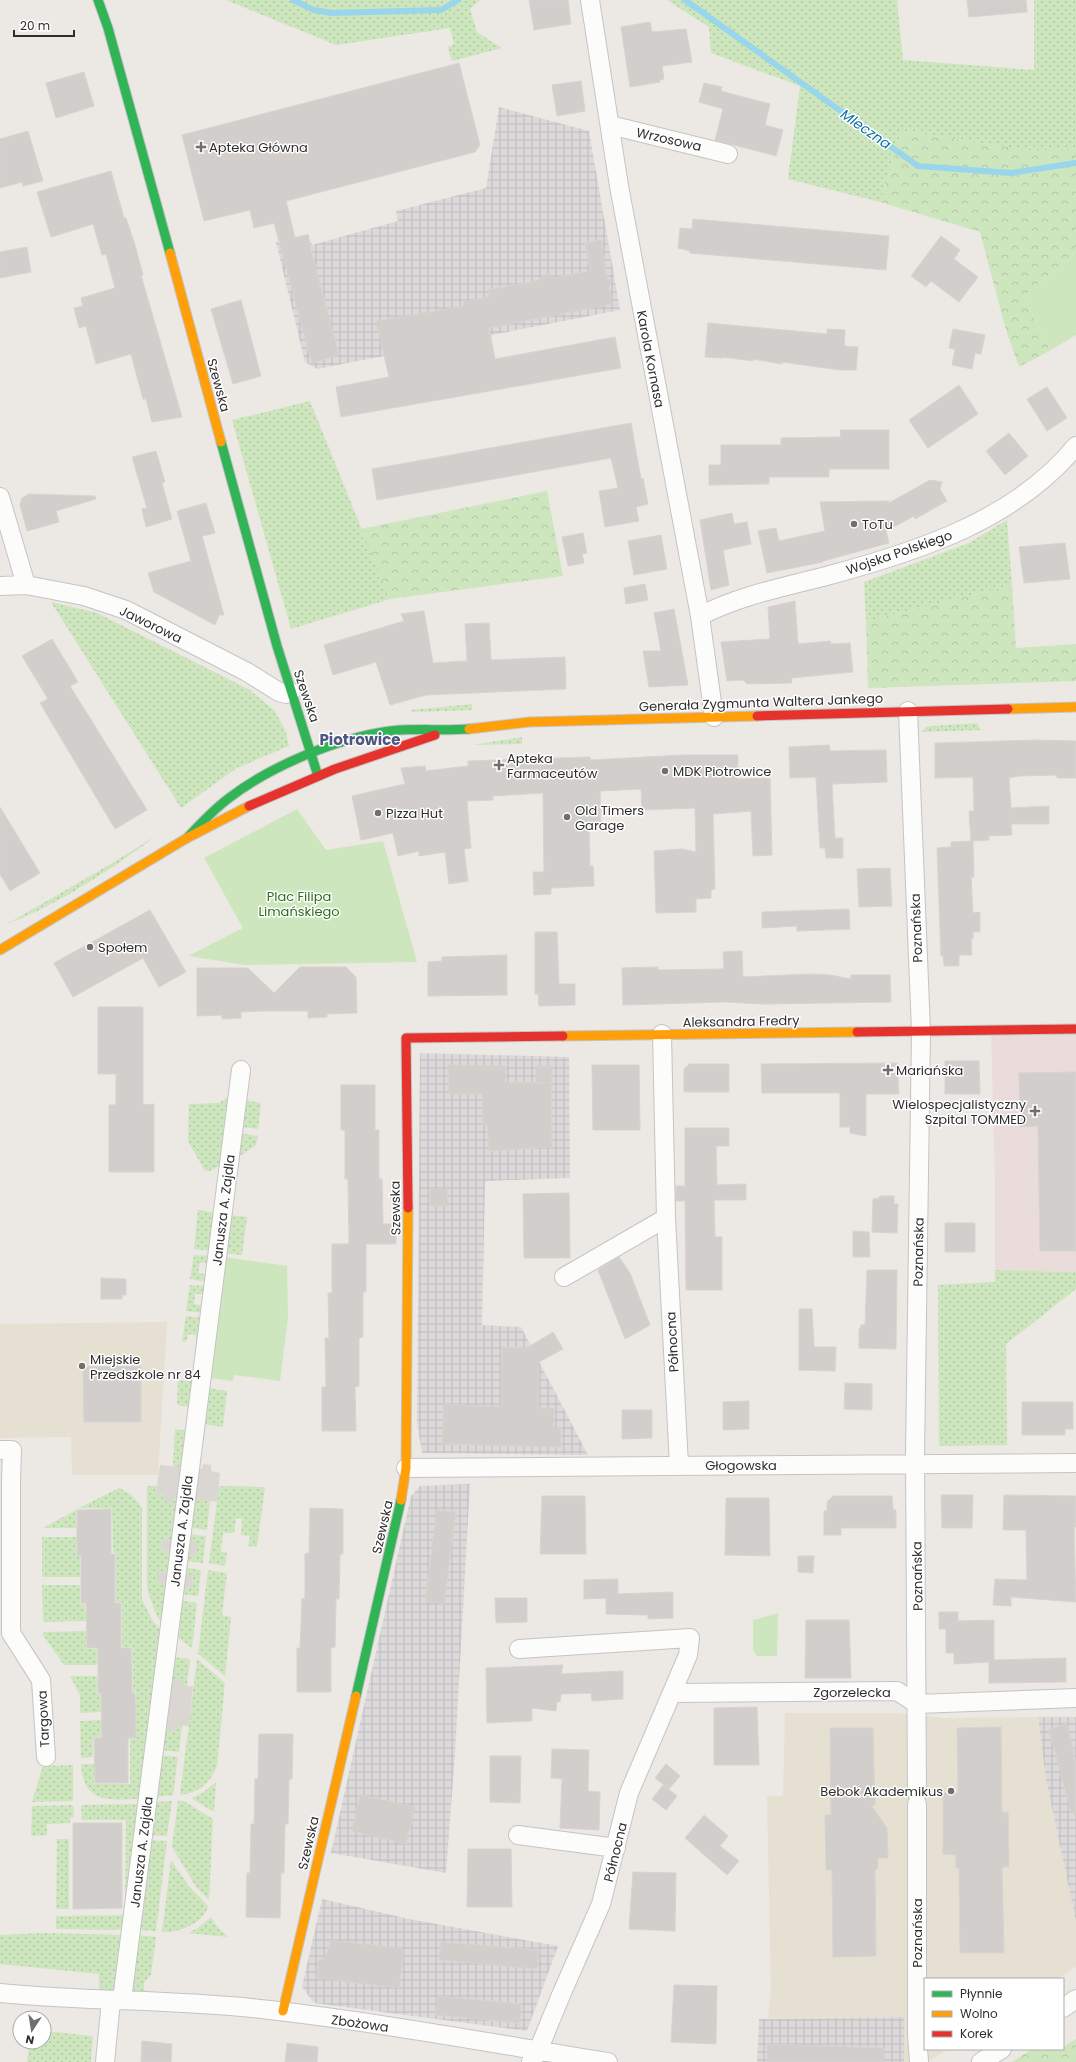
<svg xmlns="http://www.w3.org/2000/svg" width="1076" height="2062" font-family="Poppins,sans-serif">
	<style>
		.industrial { fill: url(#industrial-grid) }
		.education { fill: #e6e0d3 }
		.medical { fill: #e9dcdb }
		.grass { fill: url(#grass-dots) }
		.forest { fill: url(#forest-crowns) }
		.park { fill: #cee6be }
		.plaza { fill: #dad6d2 }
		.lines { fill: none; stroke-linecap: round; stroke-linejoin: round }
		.stream { stroke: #99d6ec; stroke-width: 6 }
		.building { fill: #d1cecb; stroke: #d7d4d0 }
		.street-casing { stroke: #c5c4c5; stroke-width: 20 }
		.fast-casing { stroke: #c5c4c5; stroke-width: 11 }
		.slow-casing { stroke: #c5c4c5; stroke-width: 11 }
		.jam-casing { stroke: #c5c4c5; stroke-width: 11 }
		.street { stroke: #fcfcfb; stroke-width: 18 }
		.fast { stroke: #30b455; stroke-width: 9 }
		.slow { stroke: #ff9f0a; stroke-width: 9 }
		.jam { stroke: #e5322d; stroke-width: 9 }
		.poi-dot { fill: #706f6e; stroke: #fff; stroke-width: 1.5 }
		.labels { text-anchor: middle; stroke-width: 3; stroke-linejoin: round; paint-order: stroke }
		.street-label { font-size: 13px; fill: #2e2e2e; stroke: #fff }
		.poi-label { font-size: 13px; fill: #2e2e2e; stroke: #fff; text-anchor: start }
		.park-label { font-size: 13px; fill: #2c6e1b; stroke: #fff }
		.water-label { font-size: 14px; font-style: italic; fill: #0d6fa3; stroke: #fff }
		.quarter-label { font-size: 15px; font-weight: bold; fill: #4d5680; stroke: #fff }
	</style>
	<defs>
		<pattern id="industrial-grid" width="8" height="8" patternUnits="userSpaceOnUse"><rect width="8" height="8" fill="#dcd9db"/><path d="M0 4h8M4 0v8" fill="none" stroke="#bdbbbc"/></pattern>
		<pattern id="grass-dots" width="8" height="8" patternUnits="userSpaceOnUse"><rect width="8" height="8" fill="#cee6be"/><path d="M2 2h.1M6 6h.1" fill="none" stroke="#b1c6a4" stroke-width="1.8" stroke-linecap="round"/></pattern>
		<pattern id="forest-crowns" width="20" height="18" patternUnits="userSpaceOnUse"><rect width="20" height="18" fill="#cee6be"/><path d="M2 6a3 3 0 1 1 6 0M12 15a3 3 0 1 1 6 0" fill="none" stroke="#b1c6a4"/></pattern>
	</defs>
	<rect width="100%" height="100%" fill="#ece8e4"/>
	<path class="industrial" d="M499,107L589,131L620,310L317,369L305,362L276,242L308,234L312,245L398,221L396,211L486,188Z
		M420,1053L569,1057L570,1178L485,1181L482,1325L521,1327L588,1455L422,1453L417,1422Z
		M470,1484L455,1753L446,1873L331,1853L411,1496L420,1486Z
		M1038,1717H1076V1922L1046,1780Z
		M322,1899L409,1919L558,1946L527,2031L314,2003L302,1987Z
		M904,2017V2062H757L759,2019Z"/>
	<path class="education" d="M167,1322L158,1475H72L71,1437L0,1438V1324Z
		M785,1713H896L943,1718L1038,1717L1046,1780L1076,1922V1967L1057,1979H925V2049H948L927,2062H904V2017L768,2018L771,1992L767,1796H783Z"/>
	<path class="medical" d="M1076,1029V1272L995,1270V1180L991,1031Z"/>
	<path class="grass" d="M226,0H480L470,9L477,32L502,48L452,61L448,47L454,44L450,28L336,45Z
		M667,0H897L903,60L1034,70V0H1076V148L1035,151L902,131L880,202L788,179L800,86L711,53L709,27Z
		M310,401L390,599L291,629L232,420Z
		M1007,520L1012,585L866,621L864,582L969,543Z
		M51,602L97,613L250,690L275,711L286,732L289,746L237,768L181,808Z
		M472,704V710L411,712V710Z
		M977,723L981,730L921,732L926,727L932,726Z
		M522,737V744L472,745Z
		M159,834C111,869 62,903 7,924L109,865Z
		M227,1098L232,1099L224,1163L210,1171H205L188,1141L189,1104L219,1103Z
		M244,1100L261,1103L258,1129L241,1127Z
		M240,1133L258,1136L256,1145L237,1158Z
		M198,1210L217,1213L212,1251L194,1249Z
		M229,1215L247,1217L242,1255L224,1253Z
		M194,1255L212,1256L211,1263H200L198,1273L209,1275L208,1282L190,1279Z
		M995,1270L1076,1272V1289L1006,1344L1007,1445L939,1446L938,1285L995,1282Z
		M190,1285L208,1286L207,1294H195L194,1304L205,1306L204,1313L186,1311Z
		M186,1316L203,1318L200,1344L196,1343V1335L188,1334L186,1342L182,1341Z
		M178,1380L195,1382L192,1407L177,1405Z
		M207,1388L227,1391L223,1427L202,1424Z
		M175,1429L189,1431L184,1468L173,1466Z
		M147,1486H157L156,1494L165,1495L164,1501L174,1497H180L175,1540L163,1538L161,1550L173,1552L170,1573L159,1572L157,1583L169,1585L164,1624L157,1617L147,1589Z
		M219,1486L265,1487L257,1547L248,1546L250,1536L241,1535L242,1519L236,1518L234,1533H223L221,1551L227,1553L225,1566L209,1563Z
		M119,1488L132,1495L142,1508V1599L152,1620L163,1633L142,1799C110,1799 84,1806 81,1764H94V1784H130V1739H136V1692H133L132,1647H122V1602H116V1553L113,1552L112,1508H79Z
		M192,1499L210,1501L207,1530L188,1527Z
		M76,1510V1528H43Z
		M188,1534L206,1536L203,1563L184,1561L185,1554L198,1544L187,1541Z
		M42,1537H77L76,1555H80V1577H42Z
		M183,1567L201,1570L198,1596L180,1594L181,1586L192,1588L193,1576L183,1574Z
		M208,1570L227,1573L222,1615L231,1617L225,1676L198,1654Z
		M42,1585H80V1604H85L86,1621L43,1622Z
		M179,1600L197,1603L192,1648L175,1635Z
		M86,1631V1649H97V1665H64L43,1635V1632Z
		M172,1657L190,1659L187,1686H183V1680L174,1684L169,1683Z
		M197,1659L225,1683L217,1766C210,1783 199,1793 180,1795Z
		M70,1676H97V1694H100L101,1712L80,1713V1695Z
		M101,1720V1737L93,1738V1757L81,1758L80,1721Z
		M165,1723L169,1724L168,1730L176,1731L177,1725H182L179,1752L161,1750Z
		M160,1755L178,1757L173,1795L155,1797Z
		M73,1765V1801L32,1802L43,1766Z
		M216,1782L214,1812L191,1798L201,1794Z
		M172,1801L167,1836L150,1835L154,1802Z
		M178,1801H184L213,1819L209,1900L196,1887L172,1847Z
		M141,1804L129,1904H125L126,1820H82L81,1805Z
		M73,1805L74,1817L70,1818V1823L47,1824V1835L31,1836L32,1806Z
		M57,1839H69V1909H56Z
		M150,1840L167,1841L156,1931L138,1930Z
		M171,1860L188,1885L208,1906C205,1922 178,1934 162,1932Z
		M127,1915L126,1930L56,1929V1916Z
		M211,1917L216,1925L228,1937L188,1933L198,1928Z
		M44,1933L125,1935L119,1993L99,1995V1974L0,1964V1935Z
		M137,1935L156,1937L151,1975L144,1982V1995H133Z
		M44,2031L93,2036L91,2062H27L30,2042H44Z"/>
	<path class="forest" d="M902,131L1035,151L1076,148V252L1023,297L1051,350L1019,367L1006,330L980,232L880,202Z
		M547,491L563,576L390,599L361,529Z
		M1012,585L1016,648L1076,644V681L868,688L866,621Z
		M1076,2039V2062H1012L1032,2049L1057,2050L1063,2049V2047Z"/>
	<path class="park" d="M1076,252V335L1051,350L1023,297Z
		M297,809L326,850L383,841L417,962L245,965L188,956L243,928L204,858Z
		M224,1257L287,1266L288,1317L280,1381L234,1375L233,1381L208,1378Z
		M778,1613L777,1656H757L753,1650V1620Z"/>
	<path class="plaza" d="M203,1464L211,1465V1471L220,1473L217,1502L192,1499L187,1541L198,1543L196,1555L186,1554L183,1574L193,1575L192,1588L181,1586L169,1683L174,1684L175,1678L183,1680V1686H193L189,1726L178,1725L177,1731L168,1730L169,1724L165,1723L137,1935L133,1995L130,1992L169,1585L157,1583L158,1571L170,1573L173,1552L161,1550L163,1538L174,1540L180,1497H174L173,1503L164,1501L165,1495L156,1494L160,1465L202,1469Z"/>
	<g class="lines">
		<path class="stream" d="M293,0L314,10L331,13L441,10L458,0
			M685,0L918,166L1011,173L1076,163"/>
	</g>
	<path class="building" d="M529,0H568L571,24L534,30Z
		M967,0H1026L1027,12L969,17Z
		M650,22L652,32L686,29L692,62L662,66L664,79L660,80V82L630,87L621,27Z
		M459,63L480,145L475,152L286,201L295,238L307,235L339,355L312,363L274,223L254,228L250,210L204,221L182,135Z
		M84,72L94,106L56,118L46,83Z
		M581,81L585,111L557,116L552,85Z
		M704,83L722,87L721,91L770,104L765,125L783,130L776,156L715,140L723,109L699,102Z
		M28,131L43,181L23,186L22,182L0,188V139Z
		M111,171L124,218H126L135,245L143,275H141L182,417L152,422L146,399H143L131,354L96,364L86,326L79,328L74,308L83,306L81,298L115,288L106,254L102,255L93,224L51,237L37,192Z
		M693,219L889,236L886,270L690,253V251L678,248L680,228L692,229Z
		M941,236L960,250L954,259L978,277L959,302L931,281L926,287L911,276Z
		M601,240L607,279L611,280L609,288L612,304L489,328L495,359L615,337L621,368L341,417L336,387L389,377L376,321L464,306L463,302L489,297L488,290L536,281L548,273L552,278L590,271L585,243Z
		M27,247L31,272L0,278V252Z
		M241,300L261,376L233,384L211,309Z
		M708,323L827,334V329L845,330L844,346L858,347L856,370H840L782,362V364L753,359V361L723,357V358L705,357Z
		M953,329L985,335L981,354L975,353L972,369L952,365L955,349L949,348Z
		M959,385L978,414L928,448L909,420Z
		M1047,387L1067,418L1047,431L1027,399Z
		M631,423L641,479L643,478L648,504L636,507L639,521L605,527L599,491L618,488L611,458L377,500L372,469Z
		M840,430H889V469H829V477H769V484L709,485V465H721V445H781V438L841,437Z
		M1009,433L1028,456L1005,475L986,451Z
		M156,451L165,482L162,483L172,519L146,527L142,509L147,508L132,457Z
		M930,480L942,482L940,489L947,501L915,519L914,516L886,531L889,543L823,561V562L767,573L758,531L776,528L779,541L825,531L820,502L889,501V503Z
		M29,494L95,496L96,499L56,511L59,522L27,531L20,505L22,498Z
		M206,503L215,533L202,536L224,615H219L215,625L154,592L148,573L191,561L177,511Z
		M732,513L734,524L747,522L751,544L723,550L729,585L711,590L700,520Z
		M583,533L587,553L582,554L584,563L568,566L562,537Z
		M661,535L667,569L634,575L628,541Z
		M1065,543L1070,579L1024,583L1019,547Z
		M645,584L648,600L626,604L624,588Z
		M795,601L798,644L830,641L831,644L850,643L853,672L791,678L792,683L747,684L743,680L727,681L721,642L770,639L768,607Z
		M674,609L688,685L649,687L643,651H661L654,613Z
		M424,611L433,663L467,661L465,624L489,623L491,660L565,657L566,689L426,695L390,705L376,662L333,675L324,645L404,621L401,614Z
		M52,639L78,682L70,686L147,810L115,829L40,703L48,699L22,656Z
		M1038,740L1076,741V778H1057V775L1019,776L1009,778L1011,808L1049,806V824H1011L1012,835L989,836V840L971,841L969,811H974L973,777L935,778V743Z
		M829,745L830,751L886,750L887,782L832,784L835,838H843V858H826L825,848H820L816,777L790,778L789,747Z
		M683,755H738V779L770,778L772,855L753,856L751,811L713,814L715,889L711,890V898L696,899V912L656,913L654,851L682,849L696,852L695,808L642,810L641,789L600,791L601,824L589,825L590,866H593L594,886L551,888V894L534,895L533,872H544L543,793L493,796V800L467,801L471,848L464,849L468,881L449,884L445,852L419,856V851L398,856L393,833L361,840L352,796L405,784L401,768L425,766L426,771L468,766V761L590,757V760Z
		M0,807L40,873L10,891L0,874Z
		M973,841L974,877H971L973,913L980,912V932H973V939H971L972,955H959V966H944L943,955L941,956L937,848L951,847V842Z
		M890,868L892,906L859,907L857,869Z
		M849,909L850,929L797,931V926L762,928V912Z
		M150,910L186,972L159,987L143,958L73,997L54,963Z
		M535,932H557L559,984H575V1005L539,1006L538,994H535Z
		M742,951L743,977L808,974L830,975L851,979V975H890L891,1002L763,1004L724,1002L623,1005L622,968L658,967V970L724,969L723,952Z
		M507,955V995L428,996V962L442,961V957Z
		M300,967H346L356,977L357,1013L327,1014V1017L308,1018V1011H263L241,1012V1018L222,1019V1015L197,1016V968H248L274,993Z
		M98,1007H143V1105L154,1104V1172H109V1105H116V1074H98Z
		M945,1061H979L980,1094H945Z
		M897,1063L899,1094H866V1136L850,1133V1127H840V1093H762L761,1064Z
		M689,1064H729V1092H684V1069Z
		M448,1065L506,1066L505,1082L551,1083L552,1147L489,1151L487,1124H483L482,1094H449Z
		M592,1065H639L640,1130H593Z
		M536,1066H552V1083H536Z
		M1076,1072V1251H1040L1038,1126L1020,1127L1019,1073Z
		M341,1085H375V1130H379V1179H382L383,1224H396V1244H366V1292H363V1337L359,1338V1386L355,1387L356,1431H322V1387H326L325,1338H329L328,1293H332V1244H349L348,1179H345V1130H341Z
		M685,1128H729V1146H716L717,1185L746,1184V1200H714L715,1237H722V1290H686L685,1201H676V1186H685Z
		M430,1189H447L448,1206H430Z
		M569,1193L570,1258H524L523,1194Z
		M880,1196H894V1204H898L897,1233L872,1232L873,1199L879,1198Z
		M945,1223H975V1252H945Z
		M853,1231L869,1232L870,1257H853Z
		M619,1257L630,1273L650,1325L625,1339L598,1270Z
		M867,1270H897L896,1349L859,1348V1329H860L861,1325H865Z
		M101,1278L126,1279V1295H122V1299H101Z
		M799,1309H812L814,1347H836L835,1371L799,1370Z
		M553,1332L563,1349L539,1362L538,1408H554L553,1428H561V1447L442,1444L444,1404L501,1407L502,1347L527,1348Z
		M141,1366V1422H84L83,1367Z
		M845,1383L872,1384V1410L844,1409Z
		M749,1401V1429L723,1430V1402Z
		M1022,1402H1073V1429H1065V1435H1022Z
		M622,1410H652V1438L622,1439Z
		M941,1495H973L972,1528H942Z
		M1004,1495L1076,1496V1527H1074L1076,1602L1011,1597V1606L993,1605L995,1579L1027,1580L1026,1530H1003Z
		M542,1496H585L586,1554H540Z
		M833,1496H892L893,1510H896V1528H841V1535H824V1511H827V1502Z
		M726,1498H769L770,1556L725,1555Z
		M310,1508L343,1509V1554H340L339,1599H336L335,1647L331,1648V1692H297V1648H300L302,1598L305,1599V1554L309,1553Z
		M111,1509V1554H115V1603H121V1648H131L132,1693H135L136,1738H128V1783H95L94,1738H102L101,1693H98V1648H87L86,1603H81V1555H77V1510Z
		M437,1510L456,1512L444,1604L425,1601Z
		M798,1556H814L813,1573L798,1572Z
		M618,1579V1594L673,1592V1618L648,1619V1615L606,1614V1598L584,1599V1580Z
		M495,1598H527V1622L496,1623Z
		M939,1612H958V1621L994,1620V1660L1066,1658V1682L989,1683V1662L954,1664V1653H946V1629H939Z
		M806,1620H849L851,1678H805Z
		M563,1665L561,1674L623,1671V1699L592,1701L591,1693L561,1694L560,1702L557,1701L556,1711L532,1708V1721L487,1723L486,1668Z
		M757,1707L759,1765H714V1708Z
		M1067,1724L1076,1763V1813H1071L1049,1729Z
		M1001,1727L1002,1812H1008L1009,1867H1002L1004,1953H960L959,1868H956V1855L943,1854V1793H958L957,1728Z
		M830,1728H873L875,1805H871L887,1828L888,1858H878V1869H875L876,1956L833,1957L832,1870H826L825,1815H831Z
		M259,1734H293L292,1779H289L288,1824H285L284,1873H281L280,1918L246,1917L247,1873H250L251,1824H254L255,1779H258Z
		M552,1749L589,1750L588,1791L600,1792L599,1830L560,1828L562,1779L551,1778Z
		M490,1756H521L520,1803L490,1802Z
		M666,1764L680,1776L669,1789L655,1778Z
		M663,1785L677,1796L666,1810L652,1799Z
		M360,1795L415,1807L406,1844L352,1831Z
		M704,1815L728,1836L720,1846L739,1861L727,1875L685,1838Z
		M73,1823H122V1908L73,1909Z
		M468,1849H511L512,1907H467Z
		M633,1872L676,1873L675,1931L629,1929Z
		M330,1940L404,1949L399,1988L317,1978L319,1959H324L329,1948Z
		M441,1942L539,1950L537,1969L439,1960Z
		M674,1985L717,1986L716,2044L671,2042Z
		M438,1996L521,2004L520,2023L435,2015Z
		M142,2041L172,2044L171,2062H141Z
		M287,2043L318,2047L317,2062H285Z
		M767,2044L884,2048V2062H767Z"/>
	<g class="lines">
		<defs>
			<path id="street" d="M590,0L619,186L700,616L714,717
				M610,125L728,154
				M0,497L26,585
				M0,586L26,585L84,596L126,610L247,672L279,692L286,694L291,692
				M700,616C740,595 785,587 830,575C919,551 1015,520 1076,446
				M908,711L921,1031L915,1455L917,1793
				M662,1034L666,1218L679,1465
				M564,1277L666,1218
				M0,1450H12L11,1481V1633L41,1680L46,1757
				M406,1468L1076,1463
				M519,1649L690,1638L688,1655L629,1793L601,1904L561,1995L538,2051L531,2062
				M673,1693L897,1691L917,1704L1076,1698
				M917,1804V2034L919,2062
				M518,1835L616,1848
				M123,1992L241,1070
				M0,1993C90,2002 181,1999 270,2010C384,2023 496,2044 608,2062
				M1063,2008L1076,1999
				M105,2062L111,2001
				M981,2062L1002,2049"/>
			<path id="fast" d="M98,0L108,28L170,253
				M221,442L277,646L318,776
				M187,838C200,824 213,810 229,798C271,766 337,738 390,731C416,728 442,731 469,729
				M356,1696L401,1500"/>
			<path id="slow" d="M170,253L221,442
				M1008,709L1076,707
				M469,729L529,722L757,716
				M0,950L187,838L249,806
				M563,1036L857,1032
				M401,1500L406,1468L408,1208
				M283,2011L356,1696"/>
			<path id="jam" d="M757,716L1008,709
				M249,806L335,769L435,735
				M857,1032L1076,1029
				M408,1208L406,1038L563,1036"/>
		</defs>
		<use href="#street" class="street-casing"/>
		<use href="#fast" class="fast-casing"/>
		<use href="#slow" class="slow-casing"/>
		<use href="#jam" class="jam-casing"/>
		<use href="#street" class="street"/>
		<use href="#fast" class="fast"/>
		<use href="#slow" class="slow"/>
		<use href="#jam" class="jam"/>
	</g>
	<g class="poi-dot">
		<path d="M199 141h4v4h4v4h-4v4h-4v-4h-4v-4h4z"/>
		<circle cx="854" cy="524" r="4"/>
		<path d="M497 759h4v4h4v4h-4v4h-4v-4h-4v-4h4z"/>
		<circle cx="665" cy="771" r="4"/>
		<circle cx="378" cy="813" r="4"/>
		<circle cx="567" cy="817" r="4"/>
		<circle cx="90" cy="947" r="4"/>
		<path d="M886 1064h4v4h4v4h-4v4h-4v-4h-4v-4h4z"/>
		<path d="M1033 1105h4v4h4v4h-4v4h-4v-4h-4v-4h4z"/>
		<circle cx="82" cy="1366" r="4"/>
		<circle cx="951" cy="1791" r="4"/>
	</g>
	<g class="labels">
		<g class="street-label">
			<text transform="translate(669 139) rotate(13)" y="5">Wrzosowa</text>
			<text transform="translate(651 359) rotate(79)" y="5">Karola Kornasa</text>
			<text transform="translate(219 385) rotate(75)" y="5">Szewska</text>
			<text transform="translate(899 552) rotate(-19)" y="5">Wojska Polskiego</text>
			<text transform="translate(151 624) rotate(26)" y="5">Jaworowa</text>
			<text transform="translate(307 696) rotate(71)" y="5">Szewska</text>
			<text transform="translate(761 702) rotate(-2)" y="5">Generała Zygmunta Waltera Jankego</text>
			<text transform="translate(916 928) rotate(-92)" y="5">Poznańska</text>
			<text transform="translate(741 1021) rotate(-1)" y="5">Aleksandra Fredry</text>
			<text transform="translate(395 1208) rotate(-91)" y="5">Szewska</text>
			<text transform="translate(223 1210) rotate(-83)" y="5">Janusza A. Zajdla</text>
			<text transform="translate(918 1252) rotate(-89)" y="5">Poznańska</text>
			<text transform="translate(672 1342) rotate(-93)" y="5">Północna</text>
			<text x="741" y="1470">Głogowska</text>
			<text transform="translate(382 1527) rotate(-77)" y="5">Szewska</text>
			<text transform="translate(181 1531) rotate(-83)" y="5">Janusza A. Zajdla</text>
			<text transform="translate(917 1576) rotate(-91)" y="5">Poznańska</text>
			<text x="852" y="1697">Zgorzelecka</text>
			<text transform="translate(43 1719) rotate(-93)" y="5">Targowa</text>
			<text transform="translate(308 1843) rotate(-77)" y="5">Szewska</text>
			<text transform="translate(141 1852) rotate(-83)" y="5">Janusza A. Zajdla</text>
			<text transform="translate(615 1852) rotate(-76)" y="5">Północna</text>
			<text transform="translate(917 1933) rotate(-90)" y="5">Poznańska</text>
			<text transform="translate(360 2023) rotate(8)" y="5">Zbożowa</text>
		</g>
		<g class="poi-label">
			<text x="209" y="152">Apteka Główna</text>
			<text x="862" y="529">ToTu</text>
			<text x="507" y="763">Apteka<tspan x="507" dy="15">Farmaceutów</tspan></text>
			<text x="673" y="776">MDK Piotrowice</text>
			<text x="575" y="815">Old Timers<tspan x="575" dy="15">Garage</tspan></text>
			<text x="386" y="818">Pizza Hut</text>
			<text x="98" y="952">Społem</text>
			<text x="896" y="1075">Mariańska</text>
			<text x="1026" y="1109" text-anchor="end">Wielospecjalistyczny<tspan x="1026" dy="15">Szpital TOMMED</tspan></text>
			<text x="90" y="1364">Miejskie<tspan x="90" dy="15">Przedszkole nr 84</tspan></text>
			<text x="943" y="1796" text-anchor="end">Bebok Akademikus</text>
		</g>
		<g class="park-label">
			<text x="299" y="901">Plac Filipa<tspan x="299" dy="15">Limańskiego</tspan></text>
		</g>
		<g class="water-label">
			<text transform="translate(866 129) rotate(35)" y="5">Mleczna</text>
		</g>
		<g class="quarter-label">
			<text x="360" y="745">Piotrowice</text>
		</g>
	</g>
	<rect x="924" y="1978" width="140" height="72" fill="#ffffff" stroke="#ababab"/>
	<rect x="932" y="1991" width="20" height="6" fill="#30b455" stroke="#ababab"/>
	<text x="960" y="1998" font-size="12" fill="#2e2e2e">Płynnie</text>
	<rect x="932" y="2011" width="20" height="6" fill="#ff9f0a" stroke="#ababab"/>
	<text x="960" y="2018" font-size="12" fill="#2e2e2e">Wolno</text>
	<rect x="932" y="2031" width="20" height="6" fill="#e5322d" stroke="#ababab"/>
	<text x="960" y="2038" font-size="12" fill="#2e2e2e">Korek</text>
	<g transform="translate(32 2030) rotate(192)"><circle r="19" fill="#ffffff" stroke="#ababab"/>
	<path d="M0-3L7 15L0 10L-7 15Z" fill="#706f6e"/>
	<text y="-6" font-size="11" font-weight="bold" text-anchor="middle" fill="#2e2e2e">N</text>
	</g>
	<path d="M14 30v6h60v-6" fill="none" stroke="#2e2e2e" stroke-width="2"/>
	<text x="20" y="30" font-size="12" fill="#2e2e2e" stroke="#ffffff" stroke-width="3" paint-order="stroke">20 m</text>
</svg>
